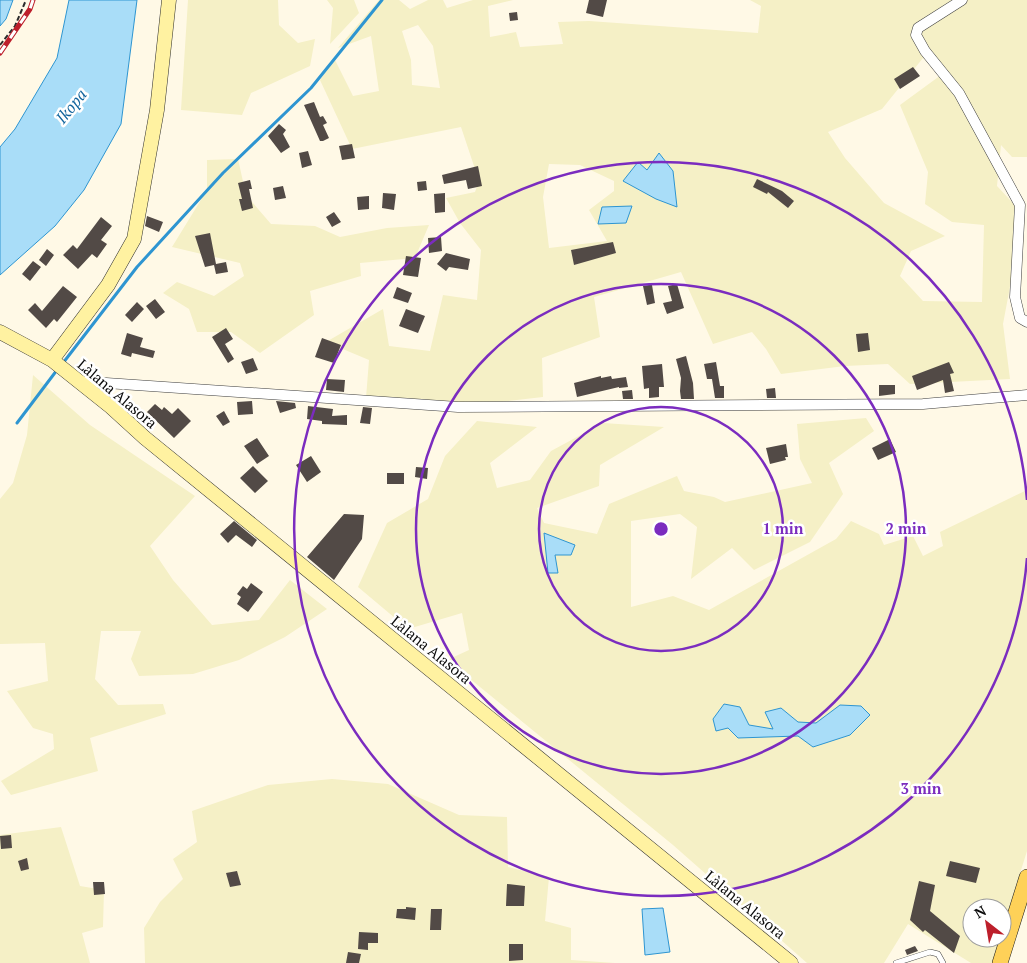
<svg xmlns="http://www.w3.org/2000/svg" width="1027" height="963" font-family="'PT Serif',serif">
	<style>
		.farmland { fill: #f5f0c6; fill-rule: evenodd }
		.water { fill: #a9ddf8; stroke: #2e95d1 }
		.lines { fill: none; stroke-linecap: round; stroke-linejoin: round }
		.stream { stroke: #2e95d1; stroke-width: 3 }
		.building { fill: #524a46 }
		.lane-casing { stroke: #3d3d3d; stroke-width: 6 }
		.street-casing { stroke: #3d3d3d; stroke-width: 11 }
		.secondary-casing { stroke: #2c2c2c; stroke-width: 15 }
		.primary-casing { stroke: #1b1b1b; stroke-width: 16 }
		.path { stroke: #2c2c2c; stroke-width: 2; stroke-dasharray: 5 2.5; stroke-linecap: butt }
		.lane { stroke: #fff; stroke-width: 5 }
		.street { stroke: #fff; stroke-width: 10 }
		.secondary { stroke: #fff2a1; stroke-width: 14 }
		.primary { stroke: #fed158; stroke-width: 15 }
		.rail-casing { stroke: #bd1f2b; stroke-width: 5 }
		.rail { stroke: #fff; stroke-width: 3; stroke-dasharray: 9; stroke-linecap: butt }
		.ring { fill: none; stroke: #7b2cbf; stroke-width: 2.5 }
		.labels { text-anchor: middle; stroke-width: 5; stroke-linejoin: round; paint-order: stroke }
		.street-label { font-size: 15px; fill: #0a0a0a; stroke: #fff }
		.water-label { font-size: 16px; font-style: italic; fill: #11649d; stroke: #fff }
		.centre { fill: #7b2cbf; stroke: #fff; stroke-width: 2.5 }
		.ring-label { font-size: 15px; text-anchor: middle; font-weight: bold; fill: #7b2cbf; stroke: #fff; stroke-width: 5; stroke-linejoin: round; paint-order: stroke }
	</style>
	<rect width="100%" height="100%" fill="#fff9e6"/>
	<path class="farmland" d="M188,0H278L279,25L298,43L315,39L310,66L251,93L242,115L181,110Z
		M327,0H354L359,13L330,44L333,8Z
		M379,0H399L410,9L428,0H443L447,8L473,0H513L488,6L490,37L516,32L520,47L563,44L558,22L589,21L758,33L761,6L750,0H1027V157H1012L1001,145L997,186L1025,216L1019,239L1003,324L1010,379L910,384L888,364L845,366L781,374L766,349L752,332L713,344L681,272L594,297L600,337L542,358L543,397L458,407L366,398L369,360L326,342L383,309L389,346L430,351L443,295L477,300L481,250L460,223L446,198L475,192L479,181L461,127L352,149L320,80L334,58L353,96L379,91L371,36L338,48ZM418,25L433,46L440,88L412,85L411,60L402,31ZM923,58L941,75L900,105L928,172L925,204L952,222L984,225L982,302L923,301L900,276L911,251L945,236L884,203L845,158L828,132L882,109ZM549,164L580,165L614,181V191L589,210L607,241L549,248L543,197Z
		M238,159L246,195L271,224L315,226L340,237L387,228L429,225L415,258L360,263L361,276L310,291L314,315L260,353L231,332H197L189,309L163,293L177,282L214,296L244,276L240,263L172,247L207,190V160Z
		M33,375L90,425L195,496L150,546L173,580L212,625L259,620L290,580L327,609L285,637L239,660L193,674L139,676L131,659L141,631H101L95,679L118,705L163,704L166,714L90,738L98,771L11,795L1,781L54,749L53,734L33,728L7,691L48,681L45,643L0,644V499L13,483L27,435Z
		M866,418L874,431L829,463L843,494L810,542L754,570L732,548L691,579L697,527L680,514L631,521V607L673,596L709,610L836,539L851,521L879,534L884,545L913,536L923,556L943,546L940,532L1027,490V851L1002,931V908H972V938H1000L992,963H971L908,924L884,963H807L673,845L447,660L469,650L462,613L408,629L358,587L387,523L428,499L445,456L477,421L537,427L490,463L497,488L530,480L551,451L603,423L664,427L600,465L599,486L537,508L544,523L597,534L609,504L677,476L684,491L714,497L725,502L812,483L800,459L797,424Z
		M332,779L388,784L459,815L507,817L508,867L549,877L545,921L571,928V960L615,963H145L144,928L160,902L183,879L173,859L197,842L192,811L268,785Z
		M61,827L80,886L104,890L103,927L82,933L90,963H0V835Z"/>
	<path class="water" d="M0,0H13L6,19L0,26Z
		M69,0H137L121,124L84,190L55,226L0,275V147L15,129L57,58Z
		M659,153L673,171L677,207L656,199L623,181L638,162L647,170Z
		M632,206L626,223L598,224L602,207Z
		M544,533L575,545L571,555H555L558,573H548Z
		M724,704L740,707L749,725L773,729L765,712L781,708L798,722L816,723L840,705L861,706L870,715L850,735L813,747L798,736L738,738L728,728L716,731L713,719Z
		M663,908L670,952L645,955L642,909Z"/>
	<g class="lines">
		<path class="stream" d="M63,363L137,267L223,173L311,88L382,0
			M17,423L57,370"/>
	</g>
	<path class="building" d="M589,0H607L603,17L586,13Z
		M517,12L518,20L510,21L509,13Z
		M913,67L920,76L900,89L894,79Z
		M314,102L320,117L323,116L327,123L323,125L329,138L323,141H320L304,105Z
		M279,124L286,130L283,134L290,147L281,153L268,136Z
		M352,144L355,158L342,160L339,146Z
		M308,151L312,165L302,168L299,153Z
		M478,166L482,186L468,189L466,180L444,184L442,175Z
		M757,179L782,191L794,201L788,208L768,192L767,194L753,187Z
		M250,180L252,189H249L253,208L242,211L239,199H242L238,183Z
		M426,181L427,190L418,191L417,182Z
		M283,186L286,198L275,200L273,188Z
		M383,193L396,194L394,210L382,208Z
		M445,193V212L435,213L434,194Z
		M369,196V209L358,210L357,197Z
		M334,212L341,222L332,227L326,217Z
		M147,216L163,222L159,232L145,226Z
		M101,217L112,226L101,240L107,244L97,258L92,254L78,269L63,255L73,245L77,249Z
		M210,233L216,264L226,262L228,272L216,274L214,265L205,267L195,236Z
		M441,237L442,251L429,253L428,238Z
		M613,242L616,253L574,265L571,250Z
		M47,249L54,255L46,266L39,260Z
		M446,253L470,259L468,270L449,267L446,271L437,264Z
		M406,256L421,258L418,277L403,275Z
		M33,261L41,267L30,281L22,274Z
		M677,284L684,308L667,314L663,303L672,301L668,286Z
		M649,285H652L655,303L647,305L643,286Z
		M63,286L77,297L57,322L54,319L46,328L28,310L35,303L42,311Z
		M397,287L412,293L408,303L393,298Z
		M155,299L165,312L156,319L146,306Z
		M137,302L144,309L132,322L125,315Z
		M406,309L425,316L418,333L399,326Z
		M226,328L233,339L225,344L234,359L228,363L212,337Z
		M127,333L143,338L140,347L155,351L153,358L132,353L131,357L121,354Z
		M868,333L870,350L858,352L856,334Z
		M322,338L341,345L334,363L315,357Z
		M686,356L693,383L694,399H681L680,391L681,378L676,359Z
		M253,358L258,370L246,374L241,362Z
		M716,362L720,386H724V398H715L712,379H707L704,364Z
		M949,362L954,373L950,374L954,391L945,393L943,380L917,390L912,376Z
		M662,364L664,387H659V397L649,398V388L644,389L642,366Z
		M601,376V378L611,376L612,379L626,377L628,387L619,388V387L577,397L574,383Z
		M327,379L345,380L344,392L326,390Z
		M879,385H895V394L879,396Z
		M775,388L776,398H767L766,389Z
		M632,390L633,399H623L622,391Z
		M252,401L253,414L238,415L237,402Z
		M276,401L295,403L296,408L280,413Z
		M155,404L162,410L164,407L172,414L178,408L191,421L174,438L147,412Z
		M308,406L333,409L332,416L347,415V425L322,424V421L307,419Z
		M363,407L372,408L370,424L360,423Z
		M224,411L230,422L223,426L216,416Z
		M257,438L269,456L257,464L244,446Z
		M890,439L896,452L878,460L872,448Z
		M786,444L788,457H785L786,460L770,464L766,448Z
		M311,456L321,472L307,482L296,465Z
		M253,466L268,481L255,493L240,478Z
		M416,467L428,468L427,479L415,477Z
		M387,473H404V484H387Z
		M344,514L364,515L362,539L334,580L307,557Z
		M234,521L257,540L252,547L236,535L228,543L220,534Z
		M251,583L263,592L248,612L237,604L241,597L237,594L243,586L247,589Z
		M11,835L12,848L1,849L0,836Z
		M27,858L29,869L21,871L18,861Z
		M950,861L980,868L976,883L946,876Z
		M237,871L241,885L230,887L226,873Z
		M919,881L935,885L930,911L960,936L954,953L925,930L923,932L910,920Z
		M93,882H104L105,894L94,895Z
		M507,884L525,886L524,906H506Z
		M406,907L416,908L415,920L396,918L397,909H406Z
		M431,909H442L441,930H430Z
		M359,932L378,933V943H368V950L358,949Z
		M509,944H523V960L509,961Z
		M915,946L918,951L907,955L905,950Z
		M348,952L361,954L359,963H346Z"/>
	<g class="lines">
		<defs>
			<path id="lane" d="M896,963L930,952L938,954L943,963"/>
			<path id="street" d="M962,0L918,28L916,35L925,51L959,93L1020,205L1015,297L1020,318L1027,322
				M77,381L458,407L923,404L1027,395"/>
			<path id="secondary" d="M0,332L52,360L111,407L145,438L791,963
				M52,360L108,285L134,239L157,110L169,0"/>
			<path id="primary" d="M1000,963L1027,877"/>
		</defs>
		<use href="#lane" class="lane-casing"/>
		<use href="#street" class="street-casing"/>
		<use href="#secondary" class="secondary-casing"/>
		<use href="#primary" class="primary-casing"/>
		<path class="path" d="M0,45L15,26L26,0"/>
		<use href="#lane" class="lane"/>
		<use href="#street" class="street"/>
		<use href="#secondary" class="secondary"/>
		<use href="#primary" class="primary"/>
		<defs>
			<path id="rail" d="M0,53L30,9L33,0"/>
		</defs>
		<use href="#rail" class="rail-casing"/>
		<use href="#rail" class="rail"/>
	</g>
	<g class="ring">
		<circle cx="661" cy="529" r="122"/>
		<circle cx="661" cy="529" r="245"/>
		<path d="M1027 558A367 367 0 1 1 1027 500"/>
	</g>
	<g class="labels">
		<g class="street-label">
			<text transform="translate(117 394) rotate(40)" y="5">Làlana Alasora</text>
			<text transform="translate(431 650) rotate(39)" y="5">Làlana Alasora</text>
			<text transform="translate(745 905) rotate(39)" y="5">Làlana Alasora</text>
		</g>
		<g class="water-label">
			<text transform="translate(71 106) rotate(-51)" y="6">Ikopa</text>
		</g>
	</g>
	<circle cx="661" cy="529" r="8" class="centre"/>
	<g class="ring-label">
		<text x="783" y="534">1 min</text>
		<text x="906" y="534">2 min</text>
		<text x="921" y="794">3 min</text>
	</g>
	<g transform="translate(987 923) rotate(329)"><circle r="24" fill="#ffffff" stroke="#9d9d9d"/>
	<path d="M0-4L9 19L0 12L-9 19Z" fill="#bd1f2b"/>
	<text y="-8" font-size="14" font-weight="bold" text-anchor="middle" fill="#0a0a0a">N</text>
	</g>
</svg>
